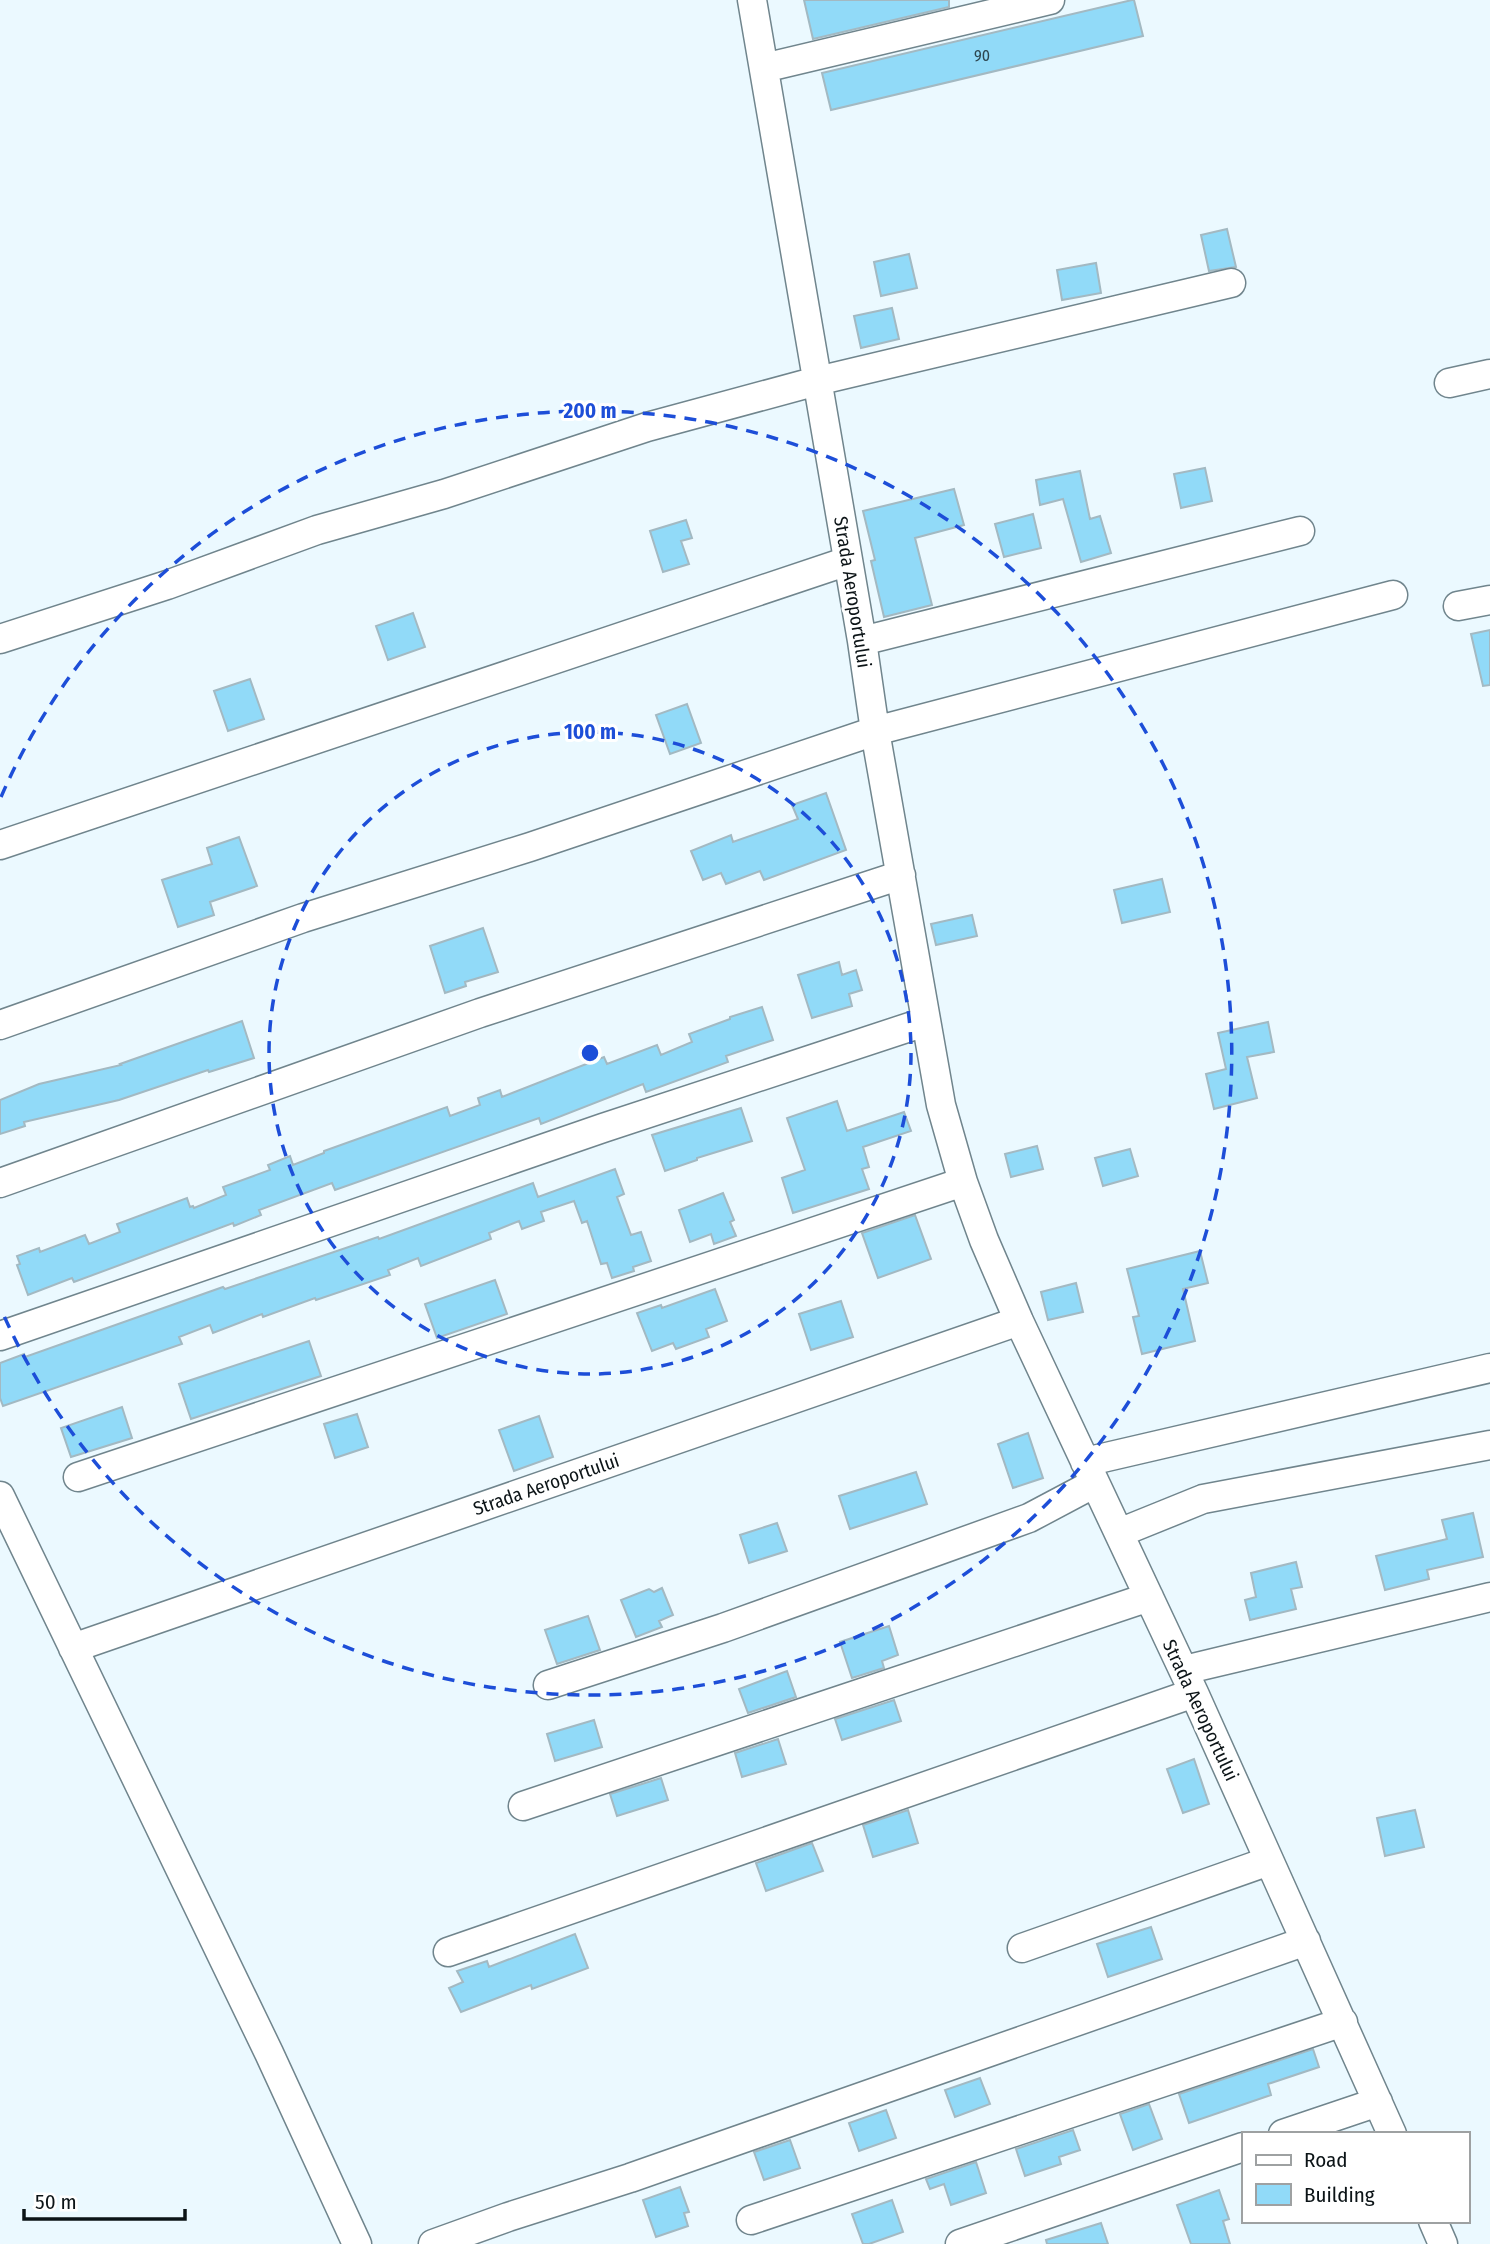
<svg xmlns="http://www.w3.org/2000/svg" width="1490" height="2244" font-family="'Fira Sans Condensed',sans-serif">
	<style>
		.building { fill: #91daf8; stroke: #a3b9c2; stroke-width: 2 }
		.lines { fill: none; stroke-linecap: round; stroke-linejoin: round }
		.minor-casing { stroke: #70858d; stroke-width: 31 }
		.minor { stroke: #fff; stroke-width: 28 }
		.ring { fill: none; stroke: #1d4ed8; stroke-width: 3.5; stroke-dasharray: 12 9 }
		.labels { text-anchor: middle; stroke-width: 6; stroke-linejoin: round; paint-order: stroke }
		.number-label { font-size: 16px; fill: #2d464f }
		.street-label { font-size: 19px; fill: #0c1417; stroke: #fff }
		.centre { fill: #1d4ed8; stroke: #fff; stroke-width: 3.5 }
		.ring-label { font-size: 21px; text-anchor: middle; font-weight: bold; fill: #1d4ed8; stroke: #fff; stroke-width: 6; stroke-linejoin: round; paint-order: stroke }
	</style>
	<rect width="100%" height="100%" fill="#ebf9ff"/>
	<path class="building" d="M804,0H949V7L813,39Z
		M1132,0H1134L1143,36L831,110L822,73Z
		M1227,229L1236,267L1209,271L1201,235Z
		M909,254L917,288L881,296L874,262Z
		M1096,263L1101,293L1062,300L1057,270Z
		M892,308L899,339L861,348L854,316Z
		M1205,468L1212,501L1181,508L1174,474Z
		M1080,471L1090,519L1100,516L1111,553L1081,562L1063,499L1040,505L1036,480Z
		M954,489L964,525L915,538L932,605L884,617L871,561L875,560L863,511Z
		M1033,514L1041,548L1004,557L995,524Z
		M686,520L692,538L681,541L689,564L663,572L650,531Z
		M413,613L425,647L388,660L376,626Z
		M1490,630V685L1483,686L1471,634Z
		M250,679L264,719L228,731L214,691Z
		M687,704L701,743L670,754L656,715Z
		M826,793L846,850L764,880L760,871L726,884L721,873L703,880L691,851L731,835L733,842L798,819L792,805Z
		M239,837L257,886L210,902L214,915L178,927L162,880L212,864L207,848Z
		M1162,879L1170,912L1122,923L1114,890Z
		M972,915L977,936L936,945L931,924Z
		M483,928L498,972L465,982L466,986L445,993L430,946Z
		M839,962L842,975L856,970L862,990L849,994L852,1006L812,1018L798,975Z
		M762,1007L773,1040L726,1056L728,1062L646,1092L643,1084L541,1124L539,1118L335,1190L332,1183L259,1210L261,1215L234,1226L233,1223L74,1282L72,1278L28,1295L17,1265L20,1264L17,1256L39,1248L40,1252L85,1235L89,1244L120,1232L117,1224L187,1198L190,1207L193,1206L194,1208L226,1195L223,1187L270,1170L268,1165L290,1156L293,1165L324,1153V1151L447,1107L450,1116L480,1105L478,1098L500,1090L502,1097L604,1057L607,1064L657,1045L661,1055L692,1042L689,1034L730,1019V1017Z
		M242,1021L254,1058L209,1072L208,1070L119,1100L24,1122L25,1126L0,1134V1100L39,1084L121,1065L120,1064Z
		M1268,1022L1274,1052L1247,1057L1257,1098L1214,1109L1206,1074L1226,1069L1218,1033Z
		M837,1101L847,1131L904,1112L911,1131L863,1147L869,1167L862,1169L869,1189L793,1213L782,1178L805,1170L787,1118Z
		M741,1108L752,1141L697,1158V1160L665,1171L652,1135Z
		M1037,1146L1043,1169L1011,1177L1005,1154Z
		M1130,1149L1138,1176L1103,1186L1095,1158Z
		M615,1169L624,1194L617,1197L631,1235L641,1232L651,1261L633,1267L634,1271L612,1278L607,1263L601,1264L587,1221L582,1223L574,1201L541,1212L544,1221L522,1229L519,1221L489,1233L491,1239L421,1266L418,1258L388,1270L390,1275L316,1300L315,1298L263,1317L262,1314L213,1333L210,1325L179,1337L182,1344L3,1406L0,1398V1363L24,1354L25,1357L223,1287L225,1289L378,1237L379,1239L533,1183L538,1197Z
		M723,1193L734,1220L730,1222L736,1236L714,1244L711,1234L690,1242L679,1210Z
		M915,1215L931,1259L878,1278L862,1233Z
		M1200,1251L1208,1283L1183,1289L1195,1341L1142,1354L1133,1317L1139,1316L1127,1269Z
		M495,1280L507,1314L437,1338L425,1304Z
		M1076,1283L1083,1312L1048,1320L1041,1292Z
		M715,1289L727,1321L706,1329L709,1337L676,1349L673,1343L652,1351L637,1313L661,1305L662,1308Z
		M841,1301L853,1337L811,1350L799,1314Z
		M309,1341L321,1376L191,1419L179,1384Z
		M122,1407L132,1438L71,1457L61,1428Z
		M357,1414L368,1447L335,1458L324,1424Z
		M539,1416L553,1457L514,1471L499,1430Z
		M1028,1433L1043,1478L1013,1488L998,1444Z
		M916,1472L927,1504L850,1529L839,1496Z
		M1473,1513L1483,1557L1427,1570L1429,1579L1385,1590L1376,1556L1447,1539L1442,1520Z
		M777,1523L787,1551L749,1563L740,1535Z
		M1296,1562L1302,1587L1291,1589L1296,1609L1250,1620L1245,1600L1256,1597L1251,1573Z
		M662,1588L673,1615L659,1621L662,1627L636,1637L621,1600L649,1589L654,1592Z
		M588,1616L600,1650L557,1664L545,1630Z
		M889,1626L898,1655L882,1661L884,1668L852,1678L840,1642Z
		M787,1671L796,1697L748,1713L739,1689Z
		M894,1700L901,1721L842,1740L835,1719Z
		M594,1720L602,1747L555,1761L547,1734Z
		M778,1739L786,1764L742,1777L735,1753Z
		M1194,1759L1209,1804L1183,1813L1167,1769Z
		M661,1778L668,1800L617,1816L610,1794Z
		M908,1810L918,1843L873,1857L863,1825Z
		M1415,1810L1424,1847L1385,1856L1377,1818Z
		M812,1843L823,1871L766,1891L756,1863Z
		M1151,1927L1162,1959L1108,1977L1097,1944Z
		M575,1934L588,1968L532,1989L531,1985L461,2012L449,1988L463,1982L457,1971L487,1961L489,1967Z
		M1313,2049L1319,2067L1268,2084L1271,2095L1189,2123L1179,2094Z
		M980,2078L990,2104L955,2117L945,2090Z
		M1149,2104L1162,2139L1133,2150L1120,2114Z
		M886,2110L896,2138L859,2151L849,2123Z
		M1073,2130L1080,2150L1059,2157L1061,2164L1025,2176L1016,2149Z
		M790,2140L800,2168L764,2180L754,2152Z
		M976,2162L986,2193L951,2205L944,2184L930,2189L926,2179Z
		M680,2187L689,2212L684,2213L688,2226L656,2237L643,2200Z
		M1219,2190L1229,2219L1223,2221L1230,2244H1191L1177,2205Z
		M892,2200L903,2232L869,2244H863L852,2214Z
		M1101,2223L1108,2244H1047L1046,2240Z"/>
	<g class="lines">
		<defs>
			<path id="minor" d="M752,0L862,641L875,731L941,1105L963,1182L984,1240L1019,1321L1194,1693L1392,2134
				M764,68L1050,0
				M1449,383L1490,374
				M1458,606L1490,600
				M0,639L167,585L317,530L444,494L647,427L817,381L1231,283
				M862,641L1300,531
				M0,845L848,561
				M0,1025L303,918L530,847L875,731L1393,595
				M0,1183L480,1013L901,875
				M0,1336L603,1128L925,1022
				M1085,1462L1490,1368
				M78,1477L963,1182
				M0,1496L269,2053L357,2244
				M1119,1533L1203,1499L1490,1445
				M73,1648L1019,1321
				M1184,1670L1490,1597
				M548,1685L723,1628L1029,1518L1095,1483
				M523,1806L1149,1597
				M1022,1948L1269,1861
				M448,1952L1194,1693
				M1283,2134L1378,2102
				M751,2220L1343,2022
				M1433,2221L1443,2244
				M433,2244L508,2217L630,2178L1306,1941
				M960,2244L1243,2147"/>
		</defs>
		<use href="#minor" class="minor-casing"/>
		<use href="#minor" class="minor"/>
	</g>
	<g class="ring">
		<circle cx="590" cy="1053" r="321"/>
		<path d="M1 797A642 642 0 1 1 1 1309"/>
	</g>
	<g class="labels">
		<g class="number-label">
			<text x="982" y="61">90</text>
		</g>
		<g class="street-label">
			<text transform="translate(853 592) rotate(81)" y="7">Strada Aeroportului</text>
			<text transform="translate(546 1484) rotate(-19)" y="7">Strada Aeroportului</text>
			<text transform="translate(1201 1710) rotate(65)" y="7">Strada Aeroportului</text>
		</g>
	</g>
	<circle cx="590" cy="1053" r="10" class="centre"/>
	<g class="ring-label">
		<text x="590" y="418">200 m</text>
		<text x="590" y="739">100 m</text>
	</g>
	<rect x="1242" y="2132" width="228" height="91" fill="#ffffff" stroke="#9ea1a2" stroke-width="2"/>
	<rect x="1256" y="2155" width="35" height="10" fill="#ffffff" stroke="#9ea1a2" stroke-width="2"/>
	<text x="1304" y="2167" font-size="21" fill="#0c1417">Road</text>
	<rect x="1256" y="2184" width="35" height="21" fill="#91daf8" stroke="#9ea1a2" stroke-width="2"/>
	<text x="1304" y="2202" font-size="21" fill="#0c1417">Building</text>
	<path d="M24 2209v10h161v-10" fill="none" stroke="#0c1417" stroke-width="3.5"/>
	<text x="35" y="2209" font-size="21" fill="#0c1417" stroke="#ffffff" stroke-width="5" paint-order="stroke">50 m</text>
</svg>
